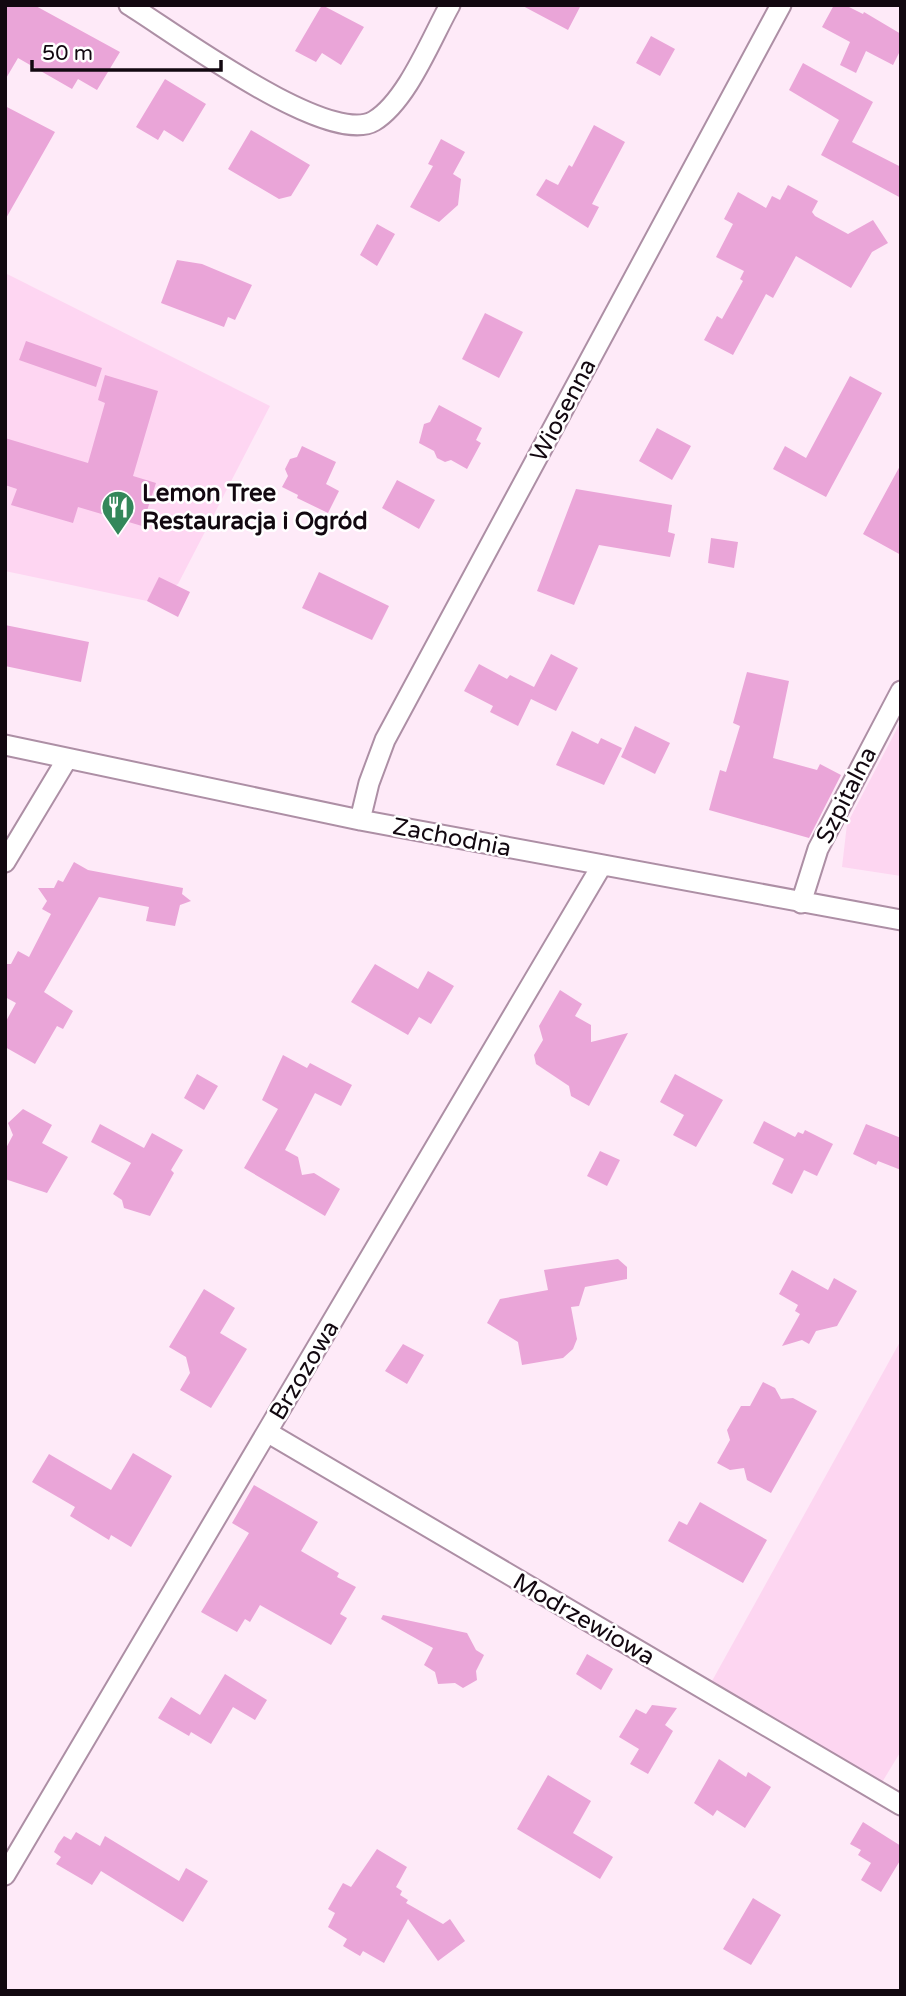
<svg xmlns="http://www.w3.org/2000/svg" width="906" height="1996" font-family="'Varela Round',sans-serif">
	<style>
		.built { fill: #fed6f2 }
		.green { fill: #fdd6f1 }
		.building { fill: #eaa5d8 }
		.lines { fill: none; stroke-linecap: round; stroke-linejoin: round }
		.street-casing { stroke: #ad8fa5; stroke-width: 23 }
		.street { stroke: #fff; stroke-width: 19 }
		.labels { text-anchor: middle; stroke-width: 5; stroke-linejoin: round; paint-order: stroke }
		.street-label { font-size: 24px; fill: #120810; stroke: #fff }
		.poi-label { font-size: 24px; font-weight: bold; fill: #120810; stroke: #fff; text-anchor: start }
	</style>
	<rect width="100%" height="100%" fill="#feeaf8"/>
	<path class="built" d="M5,273L270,406L178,584L147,601L5,571Z"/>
	<path class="green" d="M901,721V876L842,867L847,824Z
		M901,1340V1751L881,1784L712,1681Z"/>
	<path class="building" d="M5,5H34L120,52L97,90L78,79L72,89L18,58L5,80Z
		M322,5L364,27L341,65L322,53L316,62L295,51Z
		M521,5H581L568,30Z
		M834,5H845L863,14L864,12L901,34V49L893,65L866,51L856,73L840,65L850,42L822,27Z
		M651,36L675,49L660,76L636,63Z
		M803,63L873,102L852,142L901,167V198L821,155L839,120L789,90Z
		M165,79L206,104L183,142L164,130L158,140L136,127Z
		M5,106L55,132L5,220Z
		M594,125L625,142L592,204L599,207L588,228L536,195L546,179L558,185L569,165L572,167Z
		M251,130L310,165L291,196L279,199L228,169Z
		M441,139L465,152L453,174L461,179L458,205L439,222L410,207L433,166L428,164Z
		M788,185L818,201L812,212L815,216L848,234L873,220L888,243L872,252L851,288L796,256L773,298L766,294L733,355L704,340L717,316L722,319L743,281L740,279L744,271L716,257L733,224L724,219L738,192L766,208L772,196L780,200Z
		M377,224L395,234L377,266L360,255Z
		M177,260L202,264L252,285L235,320L228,317L224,327L161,303Z
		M485,313L523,332L499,378L462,359Z
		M26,341L102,368L96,387L19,360Z
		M105,375L158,391L133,476L156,483L142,526L78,507L73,523L11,505L17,489L5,485V438L88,463L105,403L98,400Z
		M850,376L882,393L826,497L773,469L785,446L806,458Z
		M439,405L482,428L476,440L481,443L467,469L451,460L445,462L437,458L434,451L419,443L424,424L430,422Z
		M657,428L691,446L672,480L639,461Z
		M302,446L336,462L326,484L339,491L328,513L297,498L298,495L282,487L288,476L285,469L290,459L297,457Z
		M901,464V555L863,534Z
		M397,480L435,500L419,529L382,508Z
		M576,489L672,505L668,532L675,534L670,557L599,545L574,605L537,591Z
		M711,538L738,542L734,568L708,563Z
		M319,572L389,606L372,640L302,608Z
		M159,577L190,592L178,617L147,601Z
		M5,625L89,642L81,682L5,666Z
		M551,654L578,668L556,711L531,699L518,726L490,712L493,706L464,691L479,664L507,679L510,675L534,687Z
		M747,672L789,681L773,758L817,770L820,764L841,775L809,838L709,810L720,770L726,772L740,726L733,723Z
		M635,726L670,743L655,774L621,757Z
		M572,731L598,744L601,738L622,748L604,785L556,765Z
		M74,862L88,870L183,888L182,894L191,901L180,905L175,926L146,921L149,907L99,897L44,992L73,1011L63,1029L57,1026L35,1064L5,1047V1023L16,1003L5,997V964H11L18,951L29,957L51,914L42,909L47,901L38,888H54L58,880L63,882Z
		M375,964L418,989L428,971L454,986L431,1024L419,1017L408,1035L351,1002Z
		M560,990L582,1004L575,1016L591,1025V1042L628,1033L589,1106L571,1096L569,1086L536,1064L534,1055L543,1040L539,1026Z
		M283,1055L307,1068L310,1063L352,1085L341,1106L315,1093L285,1150L298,1157L302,1175L314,1173L340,1189L325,1216L244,1168L278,1109L262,1100Z
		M197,1074L218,1086L204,1110L184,1098Z
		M675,1074L723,1100L696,1147L673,1135L684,1115L660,1102Z
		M23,1109L52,1125L42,1143L68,1157L47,1193L5,1179V1150L13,1135L8,1123Z
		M764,1121L795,1137L798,1132L803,1134L805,1130L833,1144L817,1176L804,1170L792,1194L772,1184L784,1159L753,1143Z
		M100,1124L144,1148L152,1133L183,1150L171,1170L174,1173L150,1216L124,1208L122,1200L113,1194L131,1163L91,1142Z
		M866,1124L901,1138V1170L878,1161L876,1165L853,1154Z
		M600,1151L620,1160L607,1186L587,1176Z
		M618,1259L627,1267V1279L585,1287L579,1306L571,1307L577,1339L573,1349L563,1358L522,1365L518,1342L487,1323L500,1299L548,1290L544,1270Z
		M792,1270L828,1290L834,1278L857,1291L837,1326L816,1331L809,1344L802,1340L782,1346L800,1314L795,1311L798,1305L779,1294Z
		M204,1289L235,1308L220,1333L247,1349L211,1408L180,1390L190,1373L186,1357L169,1347Z
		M403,1344L424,1355L407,1384L385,1371Z
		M763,1382L775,1388L781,1399L793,1398L817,1411L771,1493L747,1480L744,1468L730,1470L717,1463L730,1440L727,1430L741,1406H750Z
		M133,1453L172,1476L131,1547L111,1535L109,1540L70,1516L75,1507L32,1482L49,1454L111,1490Z
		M254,1485L318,1522L301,1551L339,1573L337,1577L356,1587L340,1614L347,1618L331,1645L260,1605L250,1622L245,1619L237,1632L201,1612L249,1533L232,1523Z
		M700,1502L767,1540L743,1583L668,1541L679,1521L687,1525Z
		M383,1615L467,1633L476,1650L484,1655L476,1671L477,1680L463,1688L455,1683L438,1684L435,1672L424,1665L433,1648L381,1619Z
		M587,1654L613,1669L601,1690L576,1674Z
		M225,1674L267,1700L255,1720L233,1707L211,1744L191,1732L189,1736L158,1718L171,1697L200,1715Z
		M652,1705L677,1708L665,1725L673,1731L648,1774L630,1764L639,1749L619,1737L636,1709L646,1714Z
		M719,1759L746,1777L748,1772L771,1787L745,1828L717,1810L713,1816L694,1803Z
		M548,1775L591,1801L573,1833L613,1857L600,1879L517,1829Z
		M863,1822L901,1846V1859L881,1892L861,1880L871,1863L858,1855L861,1850L850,1844Z
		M76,1832L100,1846L105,1836L179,1881L186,1868L208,1881L183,1922L101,1871L92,1885L56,1864L61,1857L54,1852L58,1844L64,1836L71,1840Z
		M377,1849L407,1867L396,1887L402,1891L400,1895L408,1900L406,1903L443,1924L450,1919L465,1941L438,1961L408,1919L384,1963L363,1951L360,1956L343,1946L347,1939L328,1927L335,1913L328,1909L343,1883L351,1887Z
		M753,1898L781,1915L751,1965L723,1949Z"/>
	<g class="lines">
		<defs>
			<path id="street" d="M129,5C173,32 329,148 374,121C407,101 431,39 450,5
				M5,745L360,820L901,920
				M360,820L369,783L385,740L781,5
				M5,862L67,759
				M801,903L818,849L901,691
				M267,1432L901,1805
				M5,1875L602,865"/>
		</defs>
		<use href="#street" class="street-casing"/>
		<use href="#street" class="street"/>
	</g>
	<defs>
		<symbol id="restaurant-pin" viewBox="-11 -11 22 30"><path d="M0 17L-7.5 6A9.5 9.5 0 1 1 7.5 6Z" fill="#33875a" stroke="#fff"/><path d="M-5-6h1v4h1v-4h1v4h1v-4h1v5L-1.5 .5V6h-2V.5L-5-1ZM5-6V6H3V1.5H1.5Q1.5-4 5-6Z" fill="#fff"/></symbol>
	</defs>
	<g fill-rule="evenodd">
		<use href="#restaurant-pin" x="99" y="488" width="38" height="52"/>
	</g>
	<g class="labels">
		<g class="street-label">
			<text transform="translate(563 410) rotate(-62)" y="8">Wiosenna</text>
			<text transform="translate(846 795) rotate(-63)" y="8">Szpitalna</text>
			<text transform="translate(452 837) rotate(11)" y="8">Zachodnia</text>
			<text transform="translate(304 1370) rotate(-59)" y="8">Brzozowa</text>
			<text transform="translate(584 1619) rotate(30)" y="8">Modrzewiowa</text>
		</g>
		<g class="poi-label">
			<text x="142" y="501">Lemon Tree<tspan x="142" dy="28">Restauracja i Ogród</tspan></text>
		</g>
	</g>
	<rect width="906" height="1996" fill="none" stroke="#120810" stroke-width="14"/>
	<path d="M32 60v10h189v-10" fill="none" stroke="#120810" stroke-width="3.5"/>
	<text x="42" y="60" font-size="21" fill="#120810" stroke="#ffffff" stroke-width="5" paint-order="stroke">50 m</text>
</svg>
